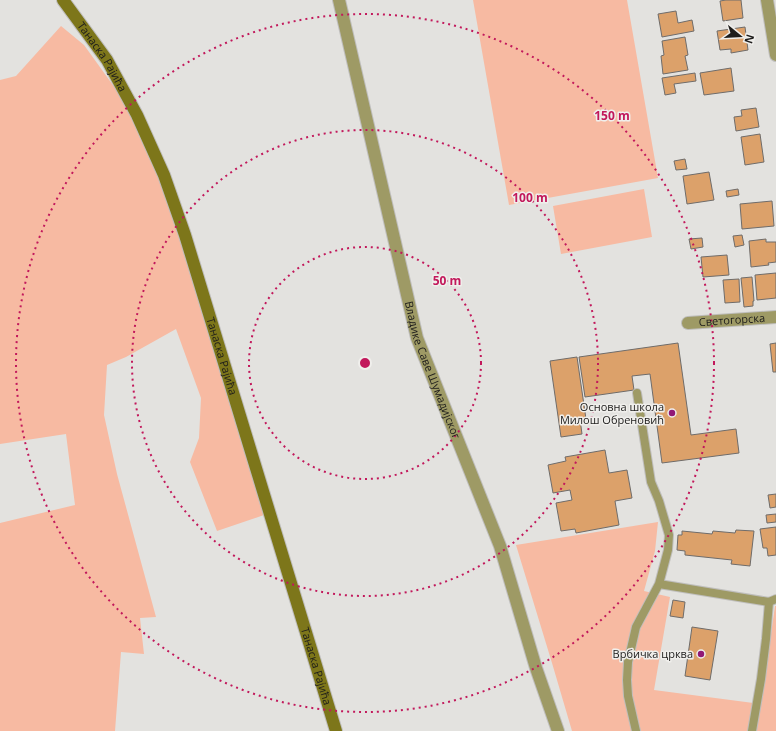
<svg xmlns="http://www.w3.org/2000/svg" width="776" height="731" font-family="'Open Sans',sans-serif">
	<style>
		.green { fill: #f7baa2 }
		.building { fill: #dca16a; stroke: #6f6c6a }
		.lines { fill: none; stroke-linecap: round; stroke-linejoin: round }
		.lane-casing { stroke: #bfbebc; stroke-width: 10 }
		.street-casing { stroke: #bfbebc; stroke-width: 14 }
		.secondary-casing { stroke: #bfbebc; stroke-width: 14 }
		.lane { stroke: #9e9a65; stroke-width: 8 }
		.street { stroke: #9e9a65; stroke-width: 12 }
		.secondary { stroke: #7d761a; stroke-width: 12 }
		.ring { fill: none; stroke: #c2185b; stroke-width: 2; stroke-dasharray: 2 4 }
		.poi-dot { fill: #911876; stroke: #f0efec; stroke-width: 1.5 }
		.labels { text-anchor: middle; stroke-width: 3; stroke-linejoin: round; paint-order: stroke }
		.street-label { font-size: 11px; fill: #1d1c1b; stroke: #f0efec }
		.poi-label { font-size: 11px; fill: #1d1c1b; stroke: #f0efec; text-anchor: end }
		.centre { fill: #c2185b; stroke: #f0efec; stroke-width: 2 }
		.ring-label { font-size: 12px; text-anchor: middle; font-weight: bold; fill: #c2185b; stroke: #f0efec; stroke-width: 3; stroke-linejoin: round; paint-order: stroke }
	</style>
	<rect width="100%" height="100%" fill="#e3e2df"/>
	<path class="green" d="M473,0H627L658,178L509,205Z
		M61,26L84,45L133,113L178,217L226,388L264,515L217,531L190,462L199,438L201,398L176,329L126,357L107,365L104,415L117,474L156,617L140,618L144,654L121,652L115,731H0V523L75,505L66,434L0,444V80L16,76Z
		M644,189L652,237L561,254L553,206Z
		M658,522L655,551L644,591L670,597L654,690L761,704L775,606H776V731H572L552,663L516,545Z"/>
	<path class="building" d="M726,0H741L743,18L723,21L720,1Z
		M676,11L678,23L692,20L694,31L662,37L658,14Z
		M745,27L748,50L731,53V49L720,50L717,31Z
		M685,37L688,55L685,56L688,70L663,74L661,56L664,55L662,41Z
		M731,68L734,91L704,95L700,73Z
		M695,73L696,81L674,84L676,93L665,95L662,78Z
		M756,108L759,127L736,131L734,117L742,116L741,110Z
		M760,134L764,162L745,165L741,137Z
		M685,159L687,169L676,170L674,161Z
		M709,172L714,200L687,204L683,176Z
		M738,189L739,195L727,197L726,191Z
		M772,201L774,226L742,229L740,204Z
		M742,235L744,245L735,247L733,236Z
		M702,238L703,247L691,249L689,239Z
		M766,239V242H776V262L768,263L769,265L751,267L749,241Z
		M727,255L729,275L703,277L701,257Z
		M776,273V298L757,300L755,275Z
		M752,277L754,301H753V306L744,307L741,278Z
		M739,279L740,302L725,303L723,280Z
		M678,343L691,435L736,429L739,453L662,463L650,374L632,376L634,390L585,397L579,357Z
		M776,343V372H773L770,344Z
		M577,357L586,419H580L582,434L561,437L550,361Z
		M605,450L609,473L627,470L632,498L615,501L619,525L576,533L575,529L561,531L556,503L572,500L570,490L553,493L548,465L566,461L565,457Z
		M776,494V507L770,508L768,495Z
		M776,514V522L767,523L766,515Z
		M776,527V555L768,556L767,548H763L760,529Z
		M736,530L754,531L750,566L731,564L732,560L685,555V551L677,550L678,535H682V531L712,534L713,531L735,533Z
		M673,600L685,602L683,618L670,616Z
		M692,627L718,631L710,680L685,676Z"/>
	<g class="lines">
		<defs>
			<path id="lane" d="M659,584L769,602
				M636,731L628,696L627,680L628,662L636,627L659,584L668,550L669,535L659,501L651,482L637,393
				M752,731L761,679L766,639L769,602L776,599"/>
			<g id="street">
				<path id="s1" d="M339,0L417,338L500,546L536,668L558,731"/>
				<path d="M767,0L776,55"/>
				<path id="s2" d="M688,323L776,317"/>
			</g>
			<g id="secondary">
				<path id="s3" d="M63,0L107,60L137,115L164,175L185,235L336,731"/>
			</g>
		</defs>
		<use href="#lane" class="lane-casing"/>
		<use href="#street" class="street-casing"/>
		<use href="#secondary" class="secondary-casing"/>
		<use href="#lane" class="lane"/>
		<use href="#street" class="street"/>
		<use href="#secondary" class="secondary"/>
	</g>
	<g class="ring">
		<circle cx="365" cy="363" r="116"/>
		<circle cx="365" cy="363" r="233"/>
		<circle cx="365" cy="363" r="349"/>
	</g>
	<g class="poi-dot">
		<circle cx="672" cy="413" r="4"/>
		<circle cx="701" cy="654" r="4"/>
	</g>
	<g class="labels">
		<g class="street-label">
			<text dy="4" stroke="none"><textPath href="#s3" startOffset="69">Танаска Рајића</textPath></text>
			<text dy="4" stroke="none"><textPath href="#s2" startOffset="44">Светогорска</textPath></text>
			<text dy="4" stroke="none"><textPath href="#s3" startOffset="393">Танаска Рајића</textPath></text>
			<text dy="4" stroke="none"><textPath href="#s1" startOffset="382">Владике Саве Шумадијског</textPath></text>
			<text dy="4" stroke="none"><textPath href="#s3" startOffset="717">Танаска Рајића</textPath></text>
		</g>
		<g class="poi-label">
			<text x="664" y="411">Основна школа<tspan x="664" dy="13">Милош Обреновић</tspan></text>
			<text x="693" y="658">Врбичка црква</text>
		</g>
	</g>
	<circle cx="365" cy="363" r="6" class="centre"/>
	<g class="ring-label">
		<text x="612" y="120">150 m</text>
		<text x="530" y="202">100 m</text>
		<text x="447" y="285">50 m</text>
	</g>
	<g transform="translate(740 36) rotate(108)" stroke="#f0efec" stroke-width="3" paint-order="stroke">
	<path d="M0-3L7 15L0 10L-7 15Z" fill="#1d1c1b"/>
	<text y="-6" font-size="11" font-weight="bold" text-anchor="middle" fill="#1d1c1b">N</text>
	</g>
</svg>
